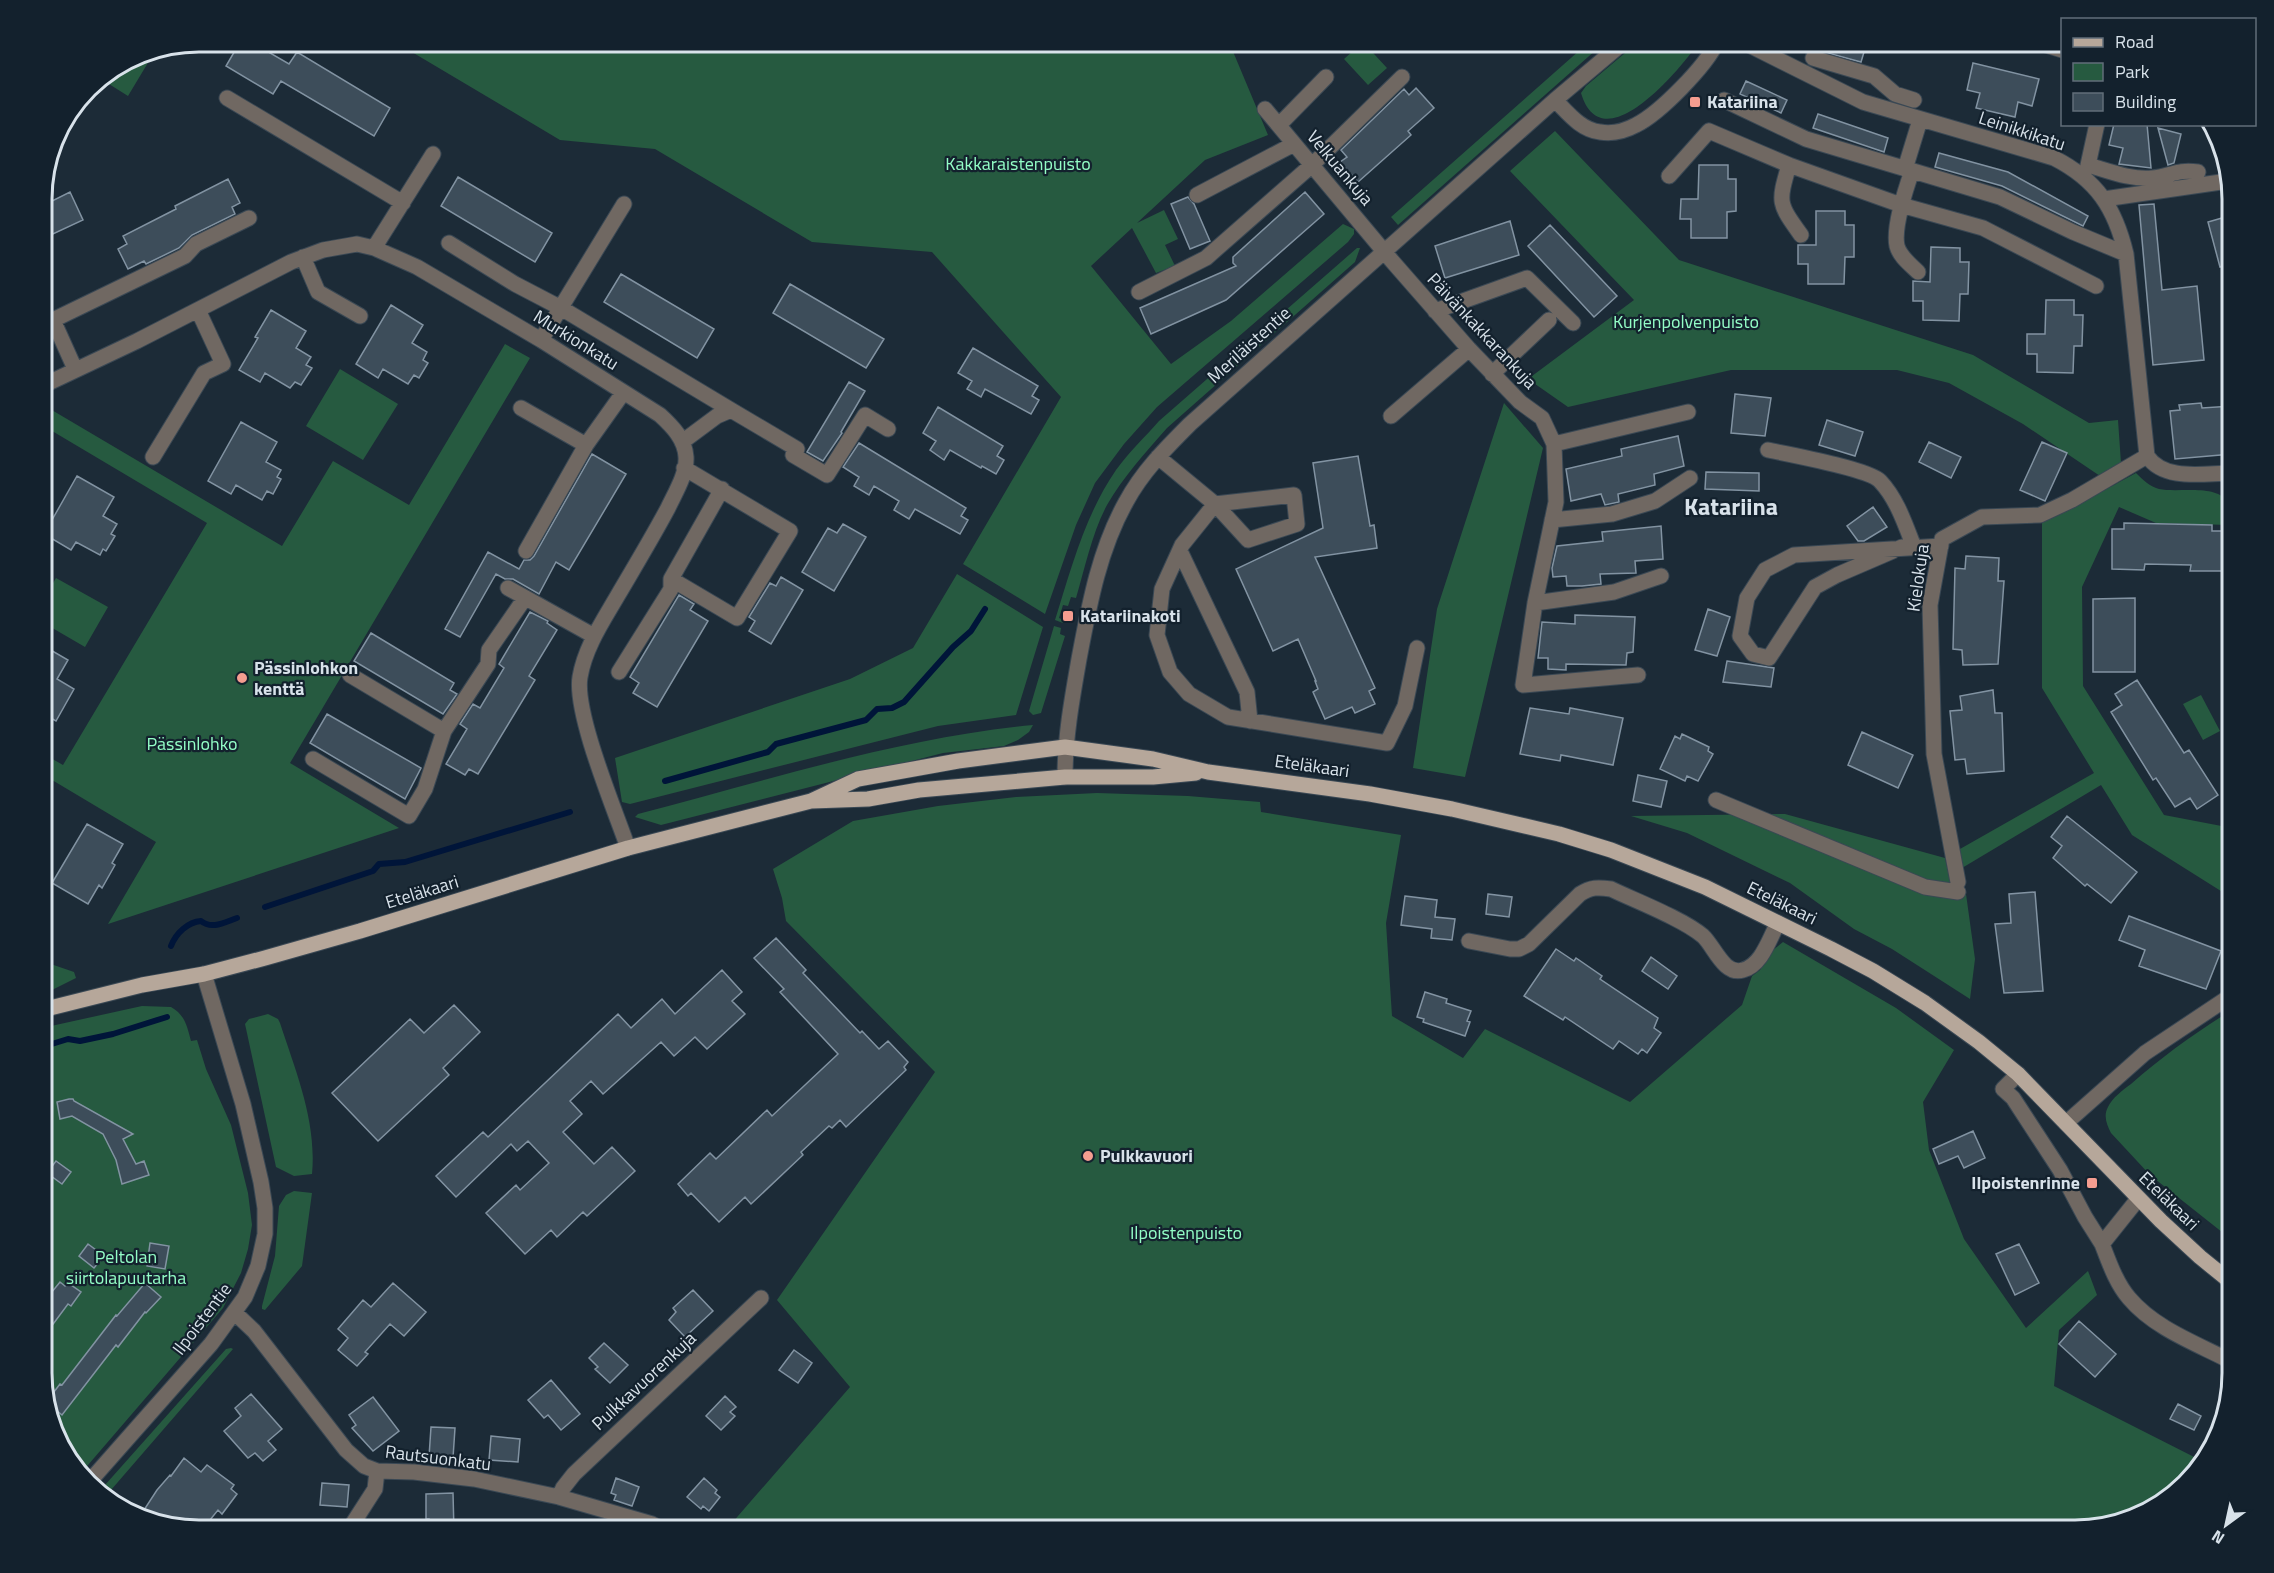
<svg xmlns="http://www.w3.org/2000/svg" width="2274" height="1573" font-family="'Titillium Web',sans-serif">
	<style>
		.green { fill: #265a40 }
		.lines { fill: none; stroke-linecap: round; stroke-linejoin: round }
		.stream { stroke: #001539; stroke-width: 6 }
		.building { fill: #3d4d5a; stroke: #8293a2; stroke-width: 1.5 }
		.minor-casing { stroke: #3a4854; stroke-width: 17 }
		.major-casing { stroke: #3a4854; stroke-width: 17 }
		.minor { stroke: #706862; stroke-width: 15 }
		.major { stroke: #b6a79a; stroke-width: 15 }
		.poi-dot { fill: #f59d90; stroke: #13212d; stroke-width: 2 }
		.labels { text-anchor: middle; stroke-width: 4.5; stroke-linejoin: round; paint-order: stroke }
		.poi-label { font-size: 18px; font-weight: bold; fill: #d8e2ea; stroke: #13212d; text-anchor: start }
		.street-label { font-size: 18px; fill: #d8e2ea; stroke: #13212d }
		.park-label { font-size: 18px; fill: #93fdc6; stroke: #13212d }
		.district-label { font-size: 24px; font-weight: bold; fill: #d8e2ea; stroke: #13212d }
		.rim { fill: none; stroke: #d8e2ea; stroke-width: 3 }
	</style>
	<rect width="100%" height="100%" fill="#1c2b37"/>
	<path class="green" d="M395,42H1229L1268,135L1205,160L1137,223L1164,210L1178,239L1165,245L1175,266L1156,273L1132,228L1091,266L1171,364L1231,321L1343,224L1354,229V234L1348,242L1157,407L1124,444L1095,483L1076,525L1045,614L963,564L1061,397L932,252L812,242L655,149L560,140Z
		M1363,42L1387,68L1368,85L1344,59Z
		M1589,42H1605L1398,225L1391,217Z
		M1638,42H1677L1691,53C1672,78 1601,160 1581,93L1586,86Z
		M155,51L128,96L101,79L139,54Z
		M1555,131L1679,260L1973,355L2089,423L2118,420L2121,463L2100,476L2023,424L1949,383L1897,370H1731L1568,407L1528,379L1634,300L1510,171Z
		M1357,248H1360L1355,262L1167,428C1146,452 1123,477 1107,505C1092,533 1085,568 1076,598L1071,597L1068,606L1063,605L1059,618L1064,620L1063,623L1055,620C1071,569 1085,515 1116,470C1129,452 1145,437 1159,421Z
		M505,344L530,358L290,763L399,828L108,924L156,842L42,774V753L63,765L207,523L42,425V408L45,406L282,546L333,461L409,505Z
		M340,369L398,404L363,460L306,426Z
		M1504,403L1543,448L1465,777L1413,768L1437,609Z
		M2136,473C2143,480 2149,486 2159,489C2177,493 2216,484 2226,501C2230,508 2230,518 2230,525L2156,523L2119,507L2082,587L2083,686L2164,815L2232,828V898L2132,835L2101,785L1962,868L1960,849L2094,773L2042,688V519L2055,517Z
		M957,574L1043,627L1016,715L938,726L630,804L622,802L615,758L850,679L913,648Z
		M56,578L108,607L85,647L42,622V602Z
		M1054,626L1061,628L1060,634L1065,636L1041,713L1033,715L1029,711Z
		M2201,695L2220,731L2203,740L2183,704Z
		M1033,725L1029,732L1018,740L1004,746L943,753L661,825L635,817L638,814C768,780 899,738 1033,725Z
		M1097,793L1188,796L1260,802L1261,812L1401,835L1386,923L1392,1016L1463,1058L1485,1029L1630,1102L1742,1005L1752,976L1760,970L1773,950L1783,942L1896,1008L1954,1050L1923,1102L1929,1150L1964,1239L2026,1328L2088,1271L2097,1295L2059,1330L2054,1386L2204,1462L2153,1510L2075,1531H725L850,1387L777,1300L935,1072L786,921L782,898L773,869L853,821L938,806L1016,797Z
		M1785,814L1945,858L1953,894H1966L1975,959L1970,999L1892,949L1854,929L1790,883L1687,833L1631,816Z
		M42,961L74,972L76,978L42,995Z
		M142,1006L171,1007C185,1015 187,1026 191,1041L197,1040L206,1069L231,1125L248,1193L252,1225L248,1249L241,1273L223,1308L82,1472L63,1452L42,1384V1028Z
		M2232,1010V1240L2150,1175L2111,1133C2107,1125 2103,1116 2108,1107C2112,1098 2123,1090 2131,1084C2163,1056 2196,1032 2232,1010Z
		M268,1014L278,1019L280,1023C296,1072 317,1122 312,1174L294,1176L276,1167L245,1024L249,1019Z
		M294,1191L312,1193L302,1266L265,1310L262,1309V1306L275,1256L279,1206L286,1195Z
		M231,1348L233,1349L111,1490L106,1489L105,1485L226,1349Z"/>
	<g class="lines">
		<path class="stream" d="M665,781L768,752L776,744L866,720L877,709L892,708L904,702L953,647L971,631L985,609
			M265,907L373,871L379,864L405,862L570,812
			M171,946C176,933 188,922 201,921C212,930 225,922 237,918
			M42,1047L68,1039L80,1041L113,1034L167,1017"/>
	</g>
	<path class="building" d="M240,42H251L289,64L297,52L390,108L374,136L281,81L273,94L226,66Z
		M1802,42H1867L1861,62L1802,46Z
		M1973,63L2039,79L2032,106L2018,102L2015,117L1976,108L1980,93L1967,90Z
		M1746,81L1787,100L1781,113L1740,94Z
		M1416,88L1434,108L1408,131L1411,135L1358,182L1340,162L1347,157L1341,150L1404,89L1409,95Z
		M1818,114L1888,138L1884,152L1813,128Z
		M2114,124H2147L2151,168L2119,164L2123,148L2109,145Z
		M2158,128L2181,134L2174,163L2168,165Z
		M1939,153L2008,172L2088,216L2083,226L2002,186L1935,167Z
		M1699,165H1728V179H1736V211L1727,212V238H1691V219H1680L1681,199H1698Z
		M458,177L552,233L535,262L441,206Z
		M228,179L240,203L232,207L235,214L192,235L179,248L146,264L144,261L128,269L118,249L127,244L123,236L176,209L175,206Z
		M70,192L83,220L42,239V206Z
		M1305,192L1324,214L1226,300L1151,334L1140,308L1236,266L1233,263V257Z
		M1188,197L1194,204L1210,241L1190,249L1171,204Z
		M2154,204L2162,290L2197,286L2204,360L2153,365L2139,205Z
		M1816,211H1845V225H1854V257H1845L1844,284H1808V264H1798V245H1816Z
		M2222,218L2232,255V264L2220,267L2208,222Z
		M1510,221L1519,255L1445,278L1435,246Z
		M1550,225L1617,296L1594,317L1528,246Z
		M1931,247L1960,248V262H1969L1968,294H1960L1959,321L1923,320V301H1913V281L1930,282Z
		M621,274L714,329L697,358L604,302Z
		M790,284L884,339L866,368L773,313Z
		M2046,300H2074V315H2083L2082,346H2074L2073,373L2037,372V354H2027V334H2045Z
		M391,305L423,325L412,343L427,352L423,360L428,363L419,378L414,375L408,384L383,369L378,378L356,364Z
		M271,310L306,331L296,348L311,357L306,365L312,368L301,385L295,382L290,388L265,373L260,382L239,370L258,338L255,337Z
		M973,348L1038,386L1032,396L1039,400L1031,414L985,389L981,397L967,389L972,381L958,373Z
		M849,382L865,391L841,432L842,433L823,461L807,452Z
		M1735,394L1771,398L1765,436L1731,433Z
		M2201,403L2202,408L2232,406V454L2175,459L2170,411L2180,410L2179,405Z
		M938,407L1003,446L997,456L1004,460L996,474L982,466L981,468L950,450L944,460L930,450L936,441L923,433Z
		M1827,420L1863,432L1855,456L1819,445Z
		M241,422L277,442L266,462L281,470L277,477L281,479L273,494L267,491L262,500L236,485L231,494L208,481Z
		M1678,436L1684,466L1654,474L1655,485L1618,494L1619,502L1605,505L1601,494L1571,501L1566,469L1622,456L1621,449Z
		M1929,442L1961,457L1951,478L1919,462Z
		M2042,442L2067,453L2045,501L2020,490Z
		M859,443L966,508L961,516L968,520L960,534L915,509L909,519L894,510L899,501L874,486L869,495L854,486L859,477L843,467Z
		M592,454L626,474L569,570L556,562L539,594L513,579H505L496,574L460,637L445,629L488,552L519,569L524,560H530L534,556Z
		M1358,456L1370,526L1374,525L1377,548L1315,557L1375,688L1369,691L1375,704L1355,713L1352,707L1325,719L1313,692L1318,689L1315,681H1316L1298,639L1273,651L1236,569L1323,528L1313,463Z
		M1706,472L1759,473V491L1705,489Z
		M77,476L114,497L103,516L117,524L111,534L115,536L106,551L103,549L100,555L76,542L71,550L44,534Z
		M1873,507L1887,527L1864,541H1858L1847,526Z
		M2124,523L2212,525V531H2224L2223,571H2190L2191,565L2145,564L2144,570L2112,569V529H2124Z
		M843,524L866,537L834,591L802,572L828,528L837,533Z
		M1661,526L1663,559L1635,561L1636,573L1600,574L1601,584L1582,586H1567L1566,576L1553,577L1552,568L1557,546L1603,541L1602,532Z
		M1966,556L1999,558L1998,581H2004L1998,664L1963,665L1962,650L1953,649L1955,568L1965,569Z
		M781,577L803,590L771,644L749,631L755,621L749,617L770,583L776,586Z
		M679,595L694,604L690,610L708,621L657,707L633,693L639,683L630,677Z
		M2135,598V672H2093V599Z
		M1708,609L1730,617L1717,656L1695,650Z
		M530,612L548,621L547,623L557,630L529,676L535,680L478,774L469,769L465,775L446,764L467,729L460,724L473,704L480,708L504,668L499,664Z
		M1575,615L1635,617L1633,652L1627,653L1626,665L1566,664V670L1548,669V658H1538L1542,622L1575,624Z
		M371,633L454,683L450,690L457,694L443,714L354,661Z
		M42,645L68,660L57,679L74,689L56,721L42,713Z
		M1727,661L1774,668L1771,687L1723,682Z
		M2137,680L2184,753L2189,750L2218,795L2197,809L2190,798L2175,807L2156,778L2153,780L2111,712L2122,705L2115,694Z
		M1993,690L1995,713H2002L2004,771L1967,774L1965,759L1955,760L1950,711L1962,710L1960,696Z
		M1530,708L1569,714L1570,708L1623,718L1613,765L1561,755L1560,761L1520,754Z
		M327,714L421,768L405,799L310,743Z
		M1862,732L1913,755L1898,788L1848,765Z
		M1682,734L1709,747L1708,751L1713,754L1698,781L1687,776L1685,781L1660,769L1675,736L1680,739Z
		M1638,775L1667,781L1661,807L1633,801Z
		M2067,816L2137,872L2111,903L2087,884L2085,886L2053,858L2062,846L2051,837Z
		M87,824L123,844L112,863L115,865L102,888L99,885L88,904L52,883Z
		M2035,892L2043,991L2004,993L1995,924L2011,923L2009,894Z
		M1488,894L1512,897L1509,917L1486,914Z
		M1405,896L1437,900L1435,917L1455,919L1452,940L1431,938L1432,929L1401,925Z
		M2129,916L2221,951L2206,989L2139,966L2145,950L2119,940Z
		M776,938L806,970L803,973L860,1033L862,1031L879,1049L888,1041L908,1062L904,1067L906,1070L846,1127L840,1120L832,1128L829,1126L801,1152L803,1155L751,1204L745,1197L719,1222L691,1193L688,1196L678,1184L710,1153L716,1159L767,1110L772,1116L838,1054L780,992L784,989L754,958Z
		M1556,949L1574,961L1576,958L1602,976L1600,979L1658,1018L1654,1028L1661,1033L1647,1053L1642,1049L1638,1054L1619,1041L1613,1049L1565,1017L1563,1020L1524,996Z
		M1651,957L1677,976L1668,989L1642,971Z
		M722,970L742,992L732,1001L745,1014L707,1049L695,1037L674,1056L661,1042L603,1094L591,1081L570,1101L582,1114L563,1132L594,1164L612,1147L635,1171L587,1216L583,1212L557,1237L551,1230L525,1254L486,1213L516,1185L520,1190L549,1163L528,1141L517,1151L511,1144L456,1197L436,1176L483,1132L488,1137L618,1014L631,1028L662,999L675,1014Z
		M1425,992L1447,999L1446,1003L1471,1011L1467,1021L1470,1022L1465,1036L1423,1022L1424,1019L1417,1017Z
		M454,1005L480,1032L443,1068L449,1075L378,1141L332,1093L410,1019L424,1033Z
		M69,1099H73L74,1101L133,1134L123,1139L136,1164L144,1161L149,1175L122,1184L116,1160L103,1134L72,1116L60,1119L57,1102Z
		M1973,1131L1985,1158L1964,1168L1958,1156L1939,1164L1933,1149Z
		M56,1161L71,1172L62,1184L47,1173Z
		M150,1243L169,1246L165,1269L147,1266Z
		M88,1244L104,1256L94,1268L79,1256Z
		M2019,1244L2039,1283L2015,1295L1996,1254Z
		M60,1282L65,1286L68,1283L81,1292L71,1306L68,1304L42,1339V1304Z
		M145,1283L161,1297L146,1313L145,1312L118,1347L116,1345L62,1415L49,1404L47,1401L60,1384L62,1385L116,1315L117,1316Z
		M393,1283L426,1312L404,1336L390,1324L365,1352L368,1354L357,1366L338,1350L348,1338L338,1329L363,1300L371,1307Z
		M693,1290L713,1311L685,1337L669,1320L676,1312L673,1308Z
		M2079,1321L2116,1354L2095,1377L2059,1344Z
		M604,1343L628,1365L610,1383L595,1369L598,1367L589,1358Z
		M794,1350L812,1363L798,1383L779,1370Z
		M551,1380L580,1414L561,1430L548,1415L544,1418L528,1400Z
		M251,1394L282,1429L268,1441L276,1450L263,1461L255,1453L248,1458L224,1431L241,1416L235,1408Z
		M725,1396L736,1407L730,1412L735,1416L721,1430L706,1416Z
		M373,1397L399,1431L373,1451L352,1428L356,1425L349,1415Z
		M2178,1404L2201,1416L2194,1430L2170,1419Z
		M431,1427L455,1428L453,1458L429,1457Z
		M491,1436L520,1439L518,1462L489,1460Z
		M184,1458L201,1472L207,1465L234,1485L231,1489L237,1494L222,1514L218,1510L201,1531L142,1513L157,1490L170,1475L171,1476Z
		M616,1478L639,1487L632,1506L614,1500L616,1495L611,1493Z
		M704,1478L717,1490L715,1493L720,1497L709,1511L703,1506L701,1509L687,1497Z
		M322,1483L349,1485L347,1507L320,1505Z
		M453,1493L454,1531H429V1519H426V1494Z"/>
	<g class="lines">
		<defs>
			<path id="minor" d="M1743,42L1863,102L2054,158C2097,180 2115,208 2126,254L2147,456C2165,482 2204,473 2232,473
				M2036,42L2062,50
				M1813,58L1874,76L1895,94L1914,100
				M227,98L403,203
				M1555,100C1568,113 1581,130 1600,132C1612,134 1625,131 1636,125C1660,113 1706,66 1717,42
				M1724,100L1806,139L2000,197L2073,232L2126,254
				M1265,109L1392,261L1469,349L1520,402L1542,418L1554,444L1556,502L1535,603L1523,685L1638,675
				M2097,124L2088,165C2109,171 2131,180 2152,178C2171,176 2177,169 2198,172
				M1279,125L1326,77
				M1789,165C1778,203 1778,203 1801,235
				M1905,169L1920,120
				M1912,171C1906,188 1893,228 1897,246C1900,257 1910,264 1918,272
				M1669,176L1709,131L1789,165L1901,205L1983,228L2096,286
				M1197,195L1294,144
				M2104,199L2228,181
				M449,243L515,284L561,308L731,410
				M374,248L433,154
				M303,257L318,292L360,316
				M1139,292L1206,258L1312,165L1402,77
				M1435,311L1527,278L1573,323
				M541,340L624,204
				M75,369L53,320L185,256L196,244L249,218
				M1492,374L1549,320
				M42,386L137,341L291,262L323,250L357,244L374,248L417,267L541,340L660,415C672,426 685,439 686,457C687,474 675,493 668,508C652,538 635,566 618,595C603,621 585,647 580,677C574,713 615,810 628,848
				M521,408L586,445L623,393
				M1391,416L1469,349
				M682,442L717,416L731,410L797,449L793,455L827,475L865,415L888,429
				M1554,444L1688,412
				M1768,450C1787,454 1869,469 1880,481C1897,499 1905,524 1914,547
				M153,457L204,373L223,364L198,310
				M1158,457L1215,504L1248,540L1297,524L1294,495L1215,504L1182,545L1162,589L1157,635L1170,672L1189,694L1228,717L1387,743L1405,706L1417,648
				M1552,520L1612,514L1655,501L1690,478
				M1902,547L1837,575L1815,587L1769,658L1753,654L1740,636L1747,598L1765,570L1794,555L1941,546
				M526,551L586,445
				M1180,551L1247,692L1250,721
				M671,579L737,618L790,531L684,468
				M508,588L594,636
				M1535,603L1614,592L1661,576
				M619,672L671,589V579L722,489
				M350,675L444,731
				M313,759L409,816L425,789L444,731L488,664L489,650L525,598
				M1065,777C1065,737 1072,699 1079,659C1089,606 1099,550 1126,502C1142,472 1166,448 1190,424L1555,100L1624,42
				M1716,800L1925,887L1958,892
				M1958,882L1934,754L1930,605L1942,539L1982,517L2040,515L2072,500L2147,456
				M1469,941L1510,949H1519L1529,944L1580,894C1591,887 1598,887 1611,889C1636,901 1683,919 1703,936C1714,946 1724,976 1743,970C1762,965 1769,939 1778,923
				M2018,1074L2003,1089L2013,1098L2060,1170L2085,1217L2102,1244
				M2066,1123L2145,1053L2232,995
				M2138,1199L2102,1244C2109,1262 2116,1283 2129,1298C2155,1329 2198,1344 2232,1362
				M235,1313L254,1331L346,1450L364,1466L377,1471L414,1472L474,1479L559,1497L652,1524L666,1531
				M90,1481L211,1344L245,1297L258,1266L265,1234V1208L261,1182L243,1104L204,974
				M559,1497L563,1488L574,1474L761,1298
				M348,1531L375,1489L377,1471"/>
			<path id="major" d="M811,801L858,779L958,761L1065,747L1153,759L1208,772L1370,794L1452,809L1559,834L1611,850L1705,887L1831,949L1873,971L1925,1003L1979,1042L2018,1074L2161,1221L2200,1257L2232,1283
				M42,1010L142,985L204,974L265,958L360,931L628,848L811,801L868,799L919,790L1065,777H1153L1196,773"/>
		</defs>
		<use href="#minor" class="minor-casing"/>
		<use href="#major" class="major-casing"/>
		<use href="#minor" class="minor"/>
		<use href="#major" class="major"/>
	</g>
	<g class="poi-dot">
		<rect x="1689" y="96" width="12" height="12" rx="3"/>
		<rect x="1062" y="610" width="12" height="12" rx="3"/>
		<circle cx="242" cy="678" r="6"/>
		<circle cx="1088" cy="1156" r="6"/>
		<rect x="2086" y="1177" width="12" height="12" rx="3"/>
	</g>
	<g class="labels">
		<g class="poi-label">
			<text x="1707" y="108">Katariina</text>
			<text x="1080" y="622">Katariinakoti</text>
			<text x="254" y="674">Pässinlohkon<tspan x="254" dy="21">kenttä</tspan></text>
			<text x="1100" y="1162">Pulkkavuori</text>
			<text x="2080" y="1189" text-anchor="end">Ilpoistenrinne</text>
		</g>
		<g class="street-label">
			<text transform="translate(2022 131) rotate(18)" y="6">Leinikkikatu</text>
			<text transform="translate(1340 168) rotate(50)" y="6">Velkuankuja</text>
			<text transform="translate(1482 331) rotate(47)" y="6">Päivänkakkarankuja</text>
			<text transform="translate(576 340) rotate(32)" y="6">Murkionkatu</text>
			<text transform="translate(1249 345) rotate(-42)" y="6">Meriläistentie</text>
			<text transform="translate(1918 578) rotate(-82)" y="6">Kielokuja</text>
			<text transform="translate(1312 766) rotate(8)" y="6">Eteläkaari</text>
			<text transform="translate(422 892) rotate(-17)" y="6">Eteläkaari</text>
			<text transform="translate(1782 903) rotate(26)" y="6">Eteläkaari</text>
			<text transform="translate(2169 1201) rotate(44)" y="6">Eteläkaari</text>
			<text transform="translate(202 1319) rotate(-53)" y="6">Ilpoistentie</text>
			<text transform="translate(644 1381) rotate(-43)" y="6">Pulkkavuorenkuja</text>
			<text transform="translate(438 1458) rotate(7)" y="6">Rautsuonkatu</text>
		</g>
		<g class="park-label">
			<text x="1018" y="170">Kakkaraistenpuisto</text>
			<text x="1686" y="328">Kurjenpolvenpuisto</text>
			<text x="192" y="750">Pässinlohko</text>
			<text x="1186" y="1239">Ilpoistenpuisto</text>
			<text x="126" y="1263">Peltolan<tspan x="126" dy="21">siirtolapuutarha</tspan></text>
		</g>
		<g class="district-label">
			<text x="1731" y="515">Katariina</text>
		</g>
	</g>
	<path d="M0 0H2274V1573H0ZM199 52H2075A147 147 0 0 1 2222 199V1373A147 147 0 0 1 2075 1520H199A147 147 0 0 1 52 1373V199A147 147 0 0 1 199 52Z" fill="#13212d" fill-rule="evenodd"/>
	<path class="rim" d="M199 52H2075A147 147 0 0 1 2222 199V1373A147 147 0 0 1 2075 1520H199A147 147 0 0 1 52 1373V199A147 147 0 0 1 199 52Z"/>
	<rect x="2061" y="18" width="195" height="108" fill="#13212d" stroke="#626e79" stroke-width="1.5"/>
	<rect x="2073" y="38" width="30" height="9" fill="#b6a79a" stroke="#626e79" stroke-width="1.5"/>
	<text x="2115" y="48" font-size="18" fill="#d8e2ea">Road</text>
	<rect x="2073" y="63" width="30" height="18" fill="#265a40" stroke="#626e79" stroke-width="1.5"/>
	<text x="2115" y="78" font-size="18" fill="#d8e2ea">Park</text>
	<rect x="2073" y="93" width="30" height="18" fill="#3d4d5a" stroke="#626e79" stroke-width="1.5"/>
	<text x="2115" y="108" font-size="18" fill="#d8e2ea">Building</text>
	<g transform="translate(2226 1525) rotate(213)" stroke="#13212d" stroke-width="4.5" paint-order="stroke">
	<path d="M0-4.5L10 22L0 15L-10 22Z" fill="#d8e2ea"/>
	<text y="-9" font-size="16" font-weight="bold" text-anchor="middle" fill="#d8e2ea">N</text>
	</g>
</svg>
